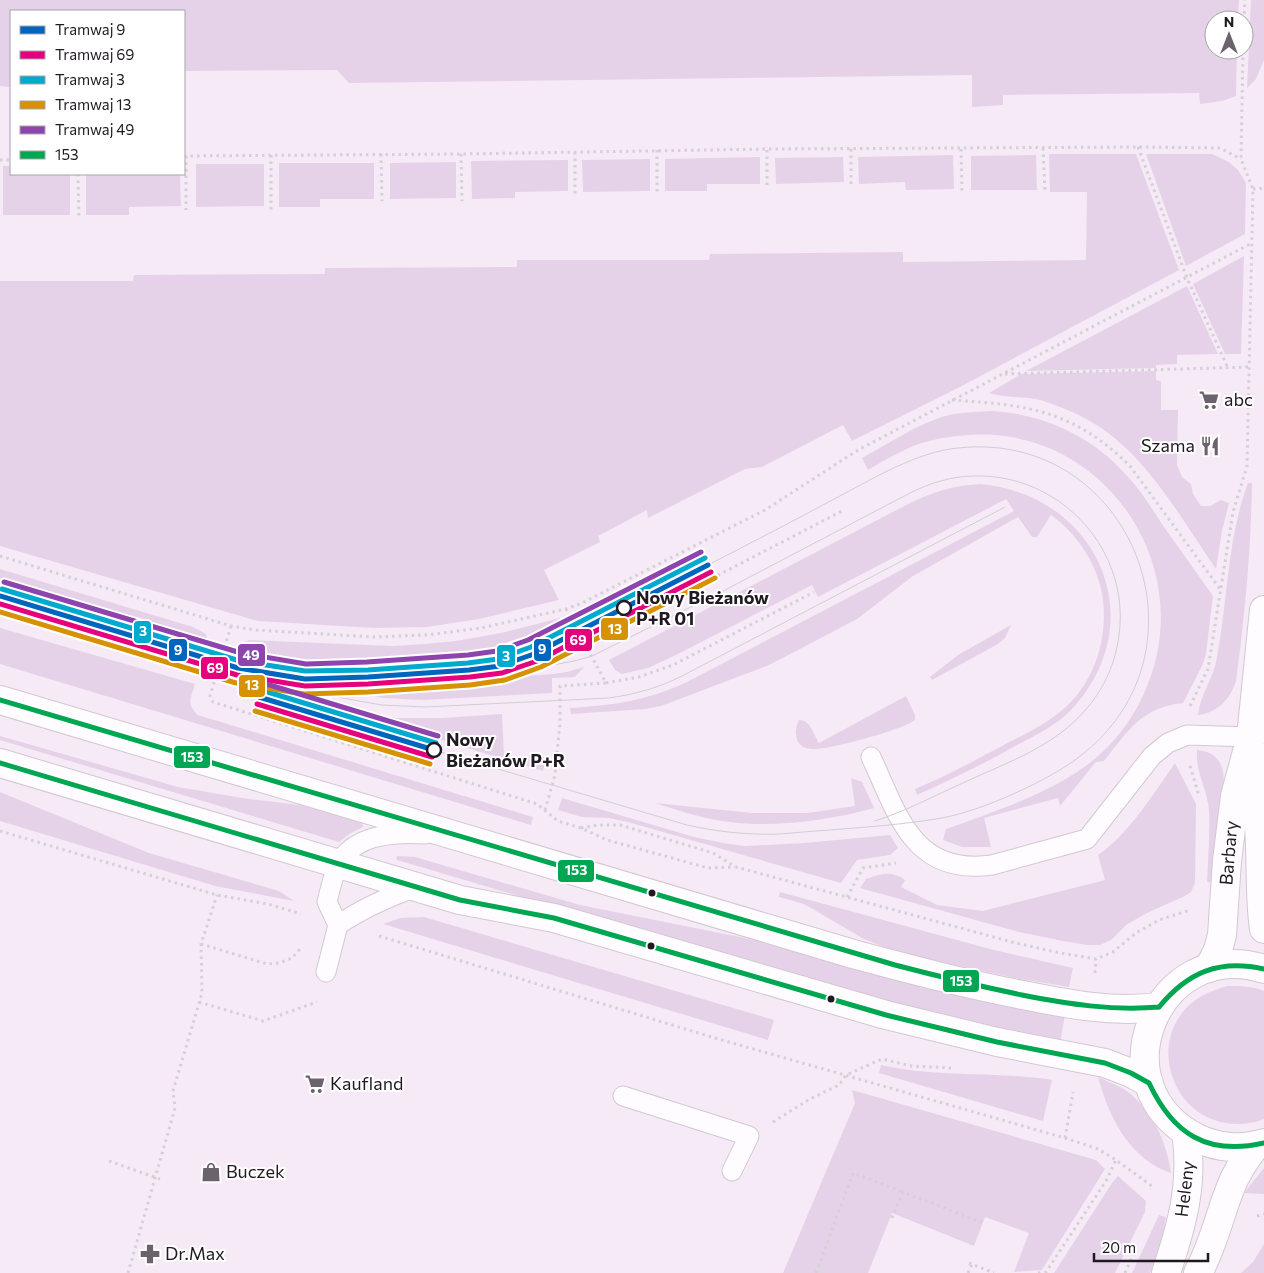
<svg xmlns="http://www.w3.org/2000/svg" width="1264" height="1273" font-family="Commissioner,sans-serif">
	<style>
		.green { fill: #e6d2e8 }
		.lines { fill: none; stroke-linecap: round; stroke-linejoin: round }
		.service-casing { stroke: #d2c8d3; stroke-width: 21 }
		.minor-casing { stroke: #d2c8d3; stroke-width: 30 }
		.tertiary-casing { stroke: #d2c8d3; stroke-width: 30 }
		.path { stroke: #d4d0d5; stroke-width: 3; stroke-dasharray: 2.5 4; stroke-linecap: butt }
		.service { stroke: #fefcfe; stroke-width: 19 }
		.minor { stroke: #fefcfe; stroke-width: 28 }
		.tertiary { stroke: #fefcfe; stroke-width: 28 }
		.tram { stroke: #d1ced2; stroke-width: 1 }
		.bus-1-casing { stroke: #fff; stroke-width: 9 }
		.bus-1 { stroke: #00a651; stroke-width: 5 }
		.tram-1-casing { stroke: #fff; stroke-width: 9 }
		.tram-2-casing { stroke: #fff; stroke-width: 9 }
		.tram-3-casing { stroke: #fff; stroke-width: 9 }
		.tram-4-casing { stroke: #fff; stroke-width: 9 }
		.tram-5-casing { stroke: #fff; stroke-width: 9 }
		.tram-1 { stroke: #0065bd; stroke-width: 5 }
		.tram-2 { stroke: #e5007d; stroke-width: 5 }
		.tram-3 { stroke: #00a9ce; stroke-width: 5 }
		.tram-4 { stroke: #d79105; stroke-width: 5 }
		.tram-5 { stroke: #8e44ad; stroke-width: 5 }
		.stop-dot { fill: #fff; stroke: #211922; stroke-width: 2.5 }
		.bus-dot { fill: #211922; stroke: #fff; stroke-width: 2 }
		.labels { text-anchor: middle; stroke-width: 4; stroke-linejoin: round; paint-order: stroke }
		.poi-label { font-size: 18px; fill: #211922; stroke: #fff; text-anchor: start }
		.stop-label { font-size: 18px; font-weight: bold; fill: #211922; stroke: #fff; text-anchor: start }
		.street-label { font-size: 18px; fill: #211922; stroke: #fff }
		.line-badge { stroke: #fff; stroke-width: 2 }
		.badge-label { font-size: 14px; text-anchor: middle; font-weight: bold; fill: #fff }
	</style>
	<rect width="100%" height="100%" fill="#f6eaf7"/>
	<path class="green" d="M0,0H1239L1238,20H1214V50H1237L1236,96L1222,101L1200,104L1199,93L1003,95V105L972,107V75L349,83L337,70L184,71V11H11V87L0,86Z
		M1251,0H1264V60L1256,79L1247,88Z
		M1049,154H1136L1179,270L960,387L852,441L843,425L762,467L745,469L648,518L647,510L598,536L600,542L544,570L559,600L479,619L427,627L374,628L258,621L0,546V281H133L134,275L325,274V268L517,267V260H709L710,254L903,252V262L1086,260L1087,192H1050Z
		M1146,154H1212L1229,162L1238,170L1246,183L1245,234L1186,266Z
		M953,155L954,189L906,190L905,182L859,184L858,157Z
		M1036,155L1037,190H971V156Z
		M760,157V184H707V191H665V159Z
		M843,157L844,182L776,184L775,158Z
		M650,159V191L583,192L582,160Z
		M568,160V191L515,192V198L472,199L471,161Z
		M456,162V198L390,199V163Z
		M279,163H374V199H320V207H279Z
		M196,164H264V206L196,207Z
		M3,166H11V174H70V215H3Z
		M86,174H180L181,206L129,207V215H86Z
		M1244,256L1241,354H1225L1193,284Z
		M1187,286L1218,354L1177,355V364L1156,365V368L1026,371Z
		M1156,371V380L1161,381V410H1178L1177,465L1182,477L1191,484L1193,494L1201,506H1210L1221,500L1229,503L1222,531L1216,569C1183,521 1148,458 1098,426C1083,416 1066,409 1049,403C1030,395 1008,399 989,393L1021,374Z
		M992,411C1045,414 1095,438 1129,478C1142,492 1152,509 1162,524C1179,548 1196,572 1213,596L1206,654L1202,666L1183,703C1142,707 1128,731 1104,761L1096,762L1060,806L1058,798L984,818L991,847H962L943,840L946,829C995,811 1059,791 1098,756C1130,728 1150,690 1158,649C1176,549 1106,449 1004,436C980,433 953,435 929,441C908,446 887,459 868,470L862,458C888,444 914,426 942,417C958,412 976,412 992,411Z
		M1248,483H1252C1251,549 1245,615 1236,681C1230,700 1217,713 1198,715C1200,694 1214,678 1217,657C1228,599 1227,539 1248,483Z
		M981,484C1097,495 1154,620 1072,709C1058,724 1038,734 1019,744C986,763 952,779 917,795L915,789C944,777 972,762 1000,747C1019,737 1039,728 1056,715C1092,689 1108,643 1103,600C1099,567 1079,535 1051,515L1037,537H1032L1018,517L913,576L857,619L819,639L769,665L661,706L646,709L571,714L570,708C616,705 645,701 687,682L1014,511L1006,499L818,597L812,585L676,655L648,668L622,674L615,670L609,660L910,503C933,492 955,485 981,484Z
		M0,569L193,627L206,634L208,645L0,584Z
		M560,618L566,629L510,653L484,659L300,668L287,667L236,656L239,646L249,640L393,646L425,644L456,641L501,633Z
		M1011,625L1005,638L998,644L932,680L930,677L958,655Z
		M0,628L195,684C191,698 186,704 198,715L533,817L531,825L0,664Z
		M584,667L575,677L552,678V693L422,700L383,698L344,688L554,674L567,672Z
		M906,696L915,715V720C905,729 826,751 811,749C795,748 793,732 799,720C810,719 814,735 819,743Z
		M353,713L395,718H443L502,714L504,756H543L547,759L543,771Z
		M0,736L178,787L242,798L300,805L362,821L363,827L349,834L339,842L0,740Z
		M1197,750C1207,751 1215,754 1220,763C1230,781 1218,826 1216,847C1215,859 1215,871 1215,883L1207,882C1208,859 1210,835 1209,811C1208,791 1195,772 1197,750Z
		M1175,763L1196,804L1195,883L1191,892L1185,896L1147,913L1126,925L1111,940L1100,945H1087L1063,941L1019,932L860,888L866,879C882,874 890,870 905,880L901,887L937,905L983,911L1105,880L1098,855C1128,835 1154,793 1175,763Z
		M851,778L862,782L874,808C832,820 774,828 730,822C704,819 680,811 655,803L752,813H807L855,806Z
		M0,792L149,853L279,891L294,901L215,886L0,821Z
		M562,798L694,837L723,843L745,846L804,843L890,835L898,848L890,855L857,860L841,883L628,822L609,818L582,817L558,810Z
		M398,856L415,857L580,905L740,937L1065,1015L1060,1043L1011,1035L666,940L397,860L396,857Z
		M780,892L994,950L1073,968L1069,987L1015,978L900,953L864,939L804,904L779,897Z
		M424,917L774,1020L768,1040L383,924L400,918Z
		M1227,986C1241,986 1252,986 1264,991V1119C1252,1124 1239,1125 1226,1123C1176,1116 1151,1053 1182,1013C1193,998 1210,991 1227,986Z
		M881,1065C937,1078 995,1071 1052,1080L1043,1121L879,1073Z
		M1098,1077C1111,1083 1126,1088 1135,1098C1156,1118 1167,1145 1171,1173C1129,1159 1109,1117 1098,1077Z
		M852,1090L1096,1160L1105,1169L1042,1270L1014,1272L1029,1233L985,1217L974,1246L892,1213L868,1273H783L855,1103Z
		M1264,1168V1194L1244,1193Z
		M1118,1176L1146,1201L1145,1212L1115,1273H1054L1112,1183Z
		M1159,1215L1166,1217L1162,1240L1150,1273H1132Z
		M1264,1244V1273H1241L1253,1262Z"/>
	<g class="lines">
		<defs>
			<path id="service" d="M871,757C898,815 913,876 992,865L1087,839L1152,756L1168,743L1187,735L1251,737
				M338,925C363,908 388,897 416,887
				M326,972L338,925L327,902C330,890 333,876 338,865C353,834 395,832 425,834
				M623,1096L749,1136L732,1171"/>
			<path id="minor" d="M1253,753C1256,785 1259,816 1260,847C1261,875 1260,902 1264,929
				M1209,968L1218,950L1222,935L1227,861L1235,796L1251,737L1264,610
				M1166,1273C1182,1225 1194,1183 1186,1132
				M1198,1273C1213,1246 1219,1217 1230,1189C1236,1172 1246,1159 1256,1145"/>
			<path id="tertiary" d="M0,700L853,954C909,969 965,984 1023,995C1067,1004 1113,1013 1159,1007
				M0,763L460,900L554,918L886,1015L997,1042L1105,1063L1131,1073L1149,1083
				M1264,969C1158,935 1094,1086 1197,1138C1217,1148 1243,1150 1264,1143"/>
		</defs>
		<use href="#service" class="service-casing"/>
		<use href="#minor" class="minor-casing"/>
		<use href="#tertiary" class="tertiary-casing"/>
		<path class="path" d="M1244,20L1245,0
			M1138,147L1187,278L1228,368
			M1043,148L1045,192
			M851,149V185
			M961,149L962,193
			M657,150V194
			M575,152V194
			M381,154L382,201
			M461,154L462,201
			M271,155V210
			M184,156L461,154L767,149L1138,147L1220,148L1241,159
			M186,156V210
			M0,160H11
			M78,174L79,218
			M767,185V149
			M1253,189L1264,188
			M1005,374L1249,367
			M952,400C1028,405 1073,410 1130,466L1220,589
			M0,556L231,626L256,630L374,637L427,635L481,628L566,609L582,603L765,510L858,450L1252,243
			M231,626L210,696L213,702L537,804L558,821L581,828L607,840L708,868L735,867
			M585,644L844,510
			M606,683L639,677L673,665L814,592
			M1190,706L1208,669L1233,512L1247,466L1253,189L1241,159L1243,50
			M556,760H567
			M1190,766L1199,796
			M545,810L555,775L560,723V686L606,683L566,609
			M581,828L598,825H620L713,853L736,867L1012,942L1055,952L1096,959L1113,952L1136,933L1159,920L1190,910
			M0,831L217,895L268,904L301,914
			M847,897L863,868L896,863
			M379,936L715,1038L1065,1138L1098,1149L1116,1160L1152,1186
			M201,944L267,964L279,963L292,958L300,949
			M1095,973L1096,959
			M199,1002L263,1021L317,1002
			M773,1122L810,1099L839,1085L846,1075L882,1059L911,1066L951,1068
			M1065,1138L1073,1092
			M109,1161L160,1179
			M1257,1216L1264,1214
			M892,1218L903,1192L983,1223
			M969,1263L994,1273
			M128,1273L175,1108L173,1091L202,993L201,944L217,895
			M816,1273L853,1173L903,1192
			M968,1273L972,1264
			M1038,1273L1046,1272L1106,1181L1116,1160
			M1125,1273L1136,1248"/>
		<use href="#service" class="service"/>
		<use href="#minor" class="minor"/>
		<use href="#tertiary" class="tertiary"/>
		<path class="tram" d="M238,668L342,698L382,705L425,707L609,698C636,694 658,688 682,676L1005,507
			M469,670C510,668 552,669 592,656L725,590L910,493C930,483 952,476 975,476C1057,474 1125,544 1120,625C1118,656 1107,685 1087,708C1056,746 1008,762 965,782C936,795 906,811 875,821
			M434,750L687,825C718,832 748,835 780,834C834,829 889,827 942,818C981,811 1048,781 1079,757C1219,651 1132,429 958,448C917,452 874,478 838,497C795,520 751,543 708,565"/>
		<defs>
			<path id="bus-1" d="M0,700L895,965C937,976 979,986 1022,995C1068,1004 1112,1011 1159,1007
				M0,763L460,900L554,918L886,1015L997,1042L1105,1063L1131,1073L1149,1083
				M1159,1007C1188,972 1219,959 1264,969
				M1149,1083C1173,1134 1207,1156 1264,1143"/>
		</defs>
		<use href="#bus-1" class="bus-1-casing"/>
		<use href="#bus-1" class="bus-1"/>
		<defs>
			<path id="tram-1" d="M0,596L238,668L305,679L368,677L469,670L500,666L534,654L708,565
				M259,697L434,750"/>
			<path id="tram-2" d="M0,604L237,675L305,686L368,684L470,677L502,673L537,661L711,572
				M257,704L432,757"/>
			<path id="tram-3" d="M2,589L240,661L305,671L368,670L468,663L498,659L531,647L705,558
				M261,690L436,743"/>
			<path id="tram-4" d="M0,612L236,683L304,694L368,692L470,685L505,680L541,667L715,578
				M255,711L430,764"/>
			<path id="tram-5" d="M4,582L241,653L306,664L367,662L468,655L497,651L528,640L701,552
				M263,683L438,736"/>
		</defs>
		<use href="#tram-1" class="tram-1-casing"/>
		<use href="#tram-2" class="tram-2-casing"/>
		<use href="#tram-3" class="tram-3-casing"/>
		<use href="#tram-4" class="tram-4-casing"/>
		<use href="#tram-5" class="tram-5-casing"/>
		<use href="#tram-1" class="tram-1"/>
		<use href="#tram-2" class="tram-2"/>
		<use href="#tram-3" class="tram-3"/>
		<use href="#tram-4" class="tram-4"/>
		<use href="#tram-5" class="tram-5"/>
	</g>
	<defs>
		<symbol id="supermarket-bare" viewBox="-9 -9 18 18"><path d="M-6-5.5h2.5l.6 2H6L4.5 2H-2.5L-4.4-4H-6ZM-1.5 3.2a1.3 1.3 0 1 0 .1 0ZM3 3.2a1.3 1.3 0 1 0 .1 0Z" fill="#6c626d" stroke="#fff" stroke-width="2.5" paint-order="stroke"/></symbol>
		<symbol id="restaurant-bare" viewBox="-9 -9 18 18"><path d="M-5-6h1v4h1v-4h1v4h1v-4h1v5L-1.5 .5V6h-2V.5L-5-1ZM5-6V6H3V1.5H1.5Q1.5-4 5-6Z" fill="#6c626d" stroke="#fff" stroke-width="2.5" paint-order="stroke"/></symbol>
		<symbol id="shop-bare" viewBox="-9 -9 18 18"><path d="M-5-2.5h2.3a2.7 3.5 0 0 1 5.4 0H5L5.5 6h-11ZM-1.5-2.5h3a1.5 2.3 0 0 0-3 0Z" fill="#6c626d" stroke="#fff" stroke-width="2.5" paint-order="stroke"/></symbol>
		<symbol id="pharmacy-bare" viewBox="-9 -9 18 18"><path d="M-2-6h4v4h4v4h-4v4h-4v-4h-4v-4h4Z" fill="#6c626d" stroke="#fff" stroke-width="2.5" paint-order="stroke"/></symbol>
	</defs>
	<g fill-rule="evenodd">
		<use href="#supermarket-bare" x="1195" y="386" width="28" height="28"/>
		<use href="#restaurant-bare" x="1196" y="432" width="28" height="28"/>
		<use href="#supermarket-bare" x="301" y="1070" width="28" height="28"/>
		<use href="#shop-bare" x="197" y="1158" width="28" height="28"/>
		<use href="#pharmacy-bare" x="136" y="1240" width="28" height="28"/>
	</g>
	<g class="stop-dot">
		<circle cx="624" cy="608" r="7"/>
		<circle cx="434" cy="750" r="7"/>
	</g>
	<g class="bus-dot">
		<circle cx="652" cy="893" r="4.5"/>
		<circle cx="651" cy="946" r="4.5"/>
		<circle cx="831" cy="999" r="4.5"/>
	</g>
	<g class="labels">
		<g class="poi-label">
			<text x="1224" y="406">abc</text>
			<text x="1195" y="452" text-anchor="end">Szama</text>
			<text x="330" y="1090">Kaufland</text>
			<text x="226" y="1178">Buczek</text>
			<text x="165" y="1260">Dr.Max</text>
		</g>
		<g class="stop-label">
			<text x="636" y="604">Nowy Bieżanów<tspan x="636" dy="21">P+R 01</tspan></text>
			<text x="446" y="746">Nowy<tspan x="446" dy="21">Bieżanów P+R</tspan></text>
		</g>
		<g class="street-label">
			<text transform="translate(1229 853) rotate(-85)" y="6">Barbary</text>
			<text transform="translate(1185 1189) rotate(-83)" y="6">Heleny</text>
		</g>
	</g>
	<g class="line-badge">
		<rect x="600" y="617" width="29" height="24" rx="5" fill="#d79105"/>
		<rect x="133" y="620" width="19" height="24" rx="5" fill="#00a9ce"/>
		<rect x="564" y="628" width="29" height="24" rx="5" fill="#e5007d"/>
		<rect x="533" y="638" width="19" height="24" rx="5" fill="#0065bd"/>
		<rect x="168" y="638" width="20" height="24" rx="5" fill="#0065bd"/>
		<rect x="237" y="643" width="29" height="24" rx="5" fill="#8e44ad"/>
		<rect x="496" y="644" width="20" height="24" rx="5" fill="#00a9ce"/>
		<rect x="200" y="656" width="29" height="24" rx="5" fill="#e5007d"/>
		<rect x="238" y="674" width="28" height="24" rx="5" fill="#d79105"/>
		<rect x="173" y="745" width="38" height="24" rx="5" fill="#00a651"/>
		<rect x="557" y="859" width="38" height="24" rx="5" fill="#00a651"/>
		<rect x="942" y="969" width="38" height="24" rx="5" fill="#00a651"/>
	</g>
	<g class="badge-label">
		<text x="615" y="634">13</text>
		<text x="143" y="636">3</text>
		<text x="578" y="645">69</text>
		<text x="542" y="654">9</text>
		<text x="178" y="655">9</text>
		<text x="251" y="660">49</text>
		<text x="506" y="661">3</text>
		<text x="215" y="673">69</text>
		<text x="252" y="690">13</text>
		<text x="192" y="762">153</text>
		<text x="576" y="875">153</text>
		<text x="961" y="986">153</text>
	</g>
	<rect x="10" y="10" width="175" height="165" fill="#ffffff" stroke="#a6a3a7"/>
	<rect x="20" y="26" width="25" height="8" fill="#0065bd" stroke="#a6a3a7"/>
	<text x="55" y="35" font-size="15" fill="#211922">Tramwaj 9</text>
	<rect x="20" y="51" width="25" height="8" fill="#e5007d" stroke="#a6a3a7"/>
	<text x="55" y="60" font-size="15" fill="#211922">Tramwaj 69</text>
	<rect x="20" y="76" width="25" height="8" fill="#00a9ce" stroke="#a6a3a7"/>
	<text x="55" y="85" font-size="15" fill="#211922">Tramwaj 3</text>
	<rect x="20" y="101" width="25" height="8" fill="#d79105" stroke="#a6a3a7"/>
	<text x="55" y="110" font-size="15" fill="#211922">Tramwaj 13</text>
	<rect x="20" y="126" width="25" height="8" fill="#8e44ad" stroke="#a6a3a7"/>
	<text x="55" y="135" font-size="15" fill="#211922">Tramwaj 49</text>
	<rect x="20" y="151" width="25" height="8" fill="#00a651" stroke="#a6a3a7"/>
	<text x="55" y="160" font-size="15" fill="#211922">153</text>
	<g transform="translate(1229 35)"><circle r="24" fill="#ffffff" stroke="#a6a3a7"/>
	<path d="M0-4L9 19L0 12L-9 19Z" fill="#6c626d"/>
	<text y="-8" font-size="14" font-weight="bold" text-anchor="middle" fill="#211922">N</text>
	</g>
	<path d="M1094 1253v8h114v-8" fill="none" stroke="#211922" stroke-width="2.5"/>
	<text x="1102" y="1253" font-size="15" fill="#211922" stroke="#ffffff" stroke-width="4" paint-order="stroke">20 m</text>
</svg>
